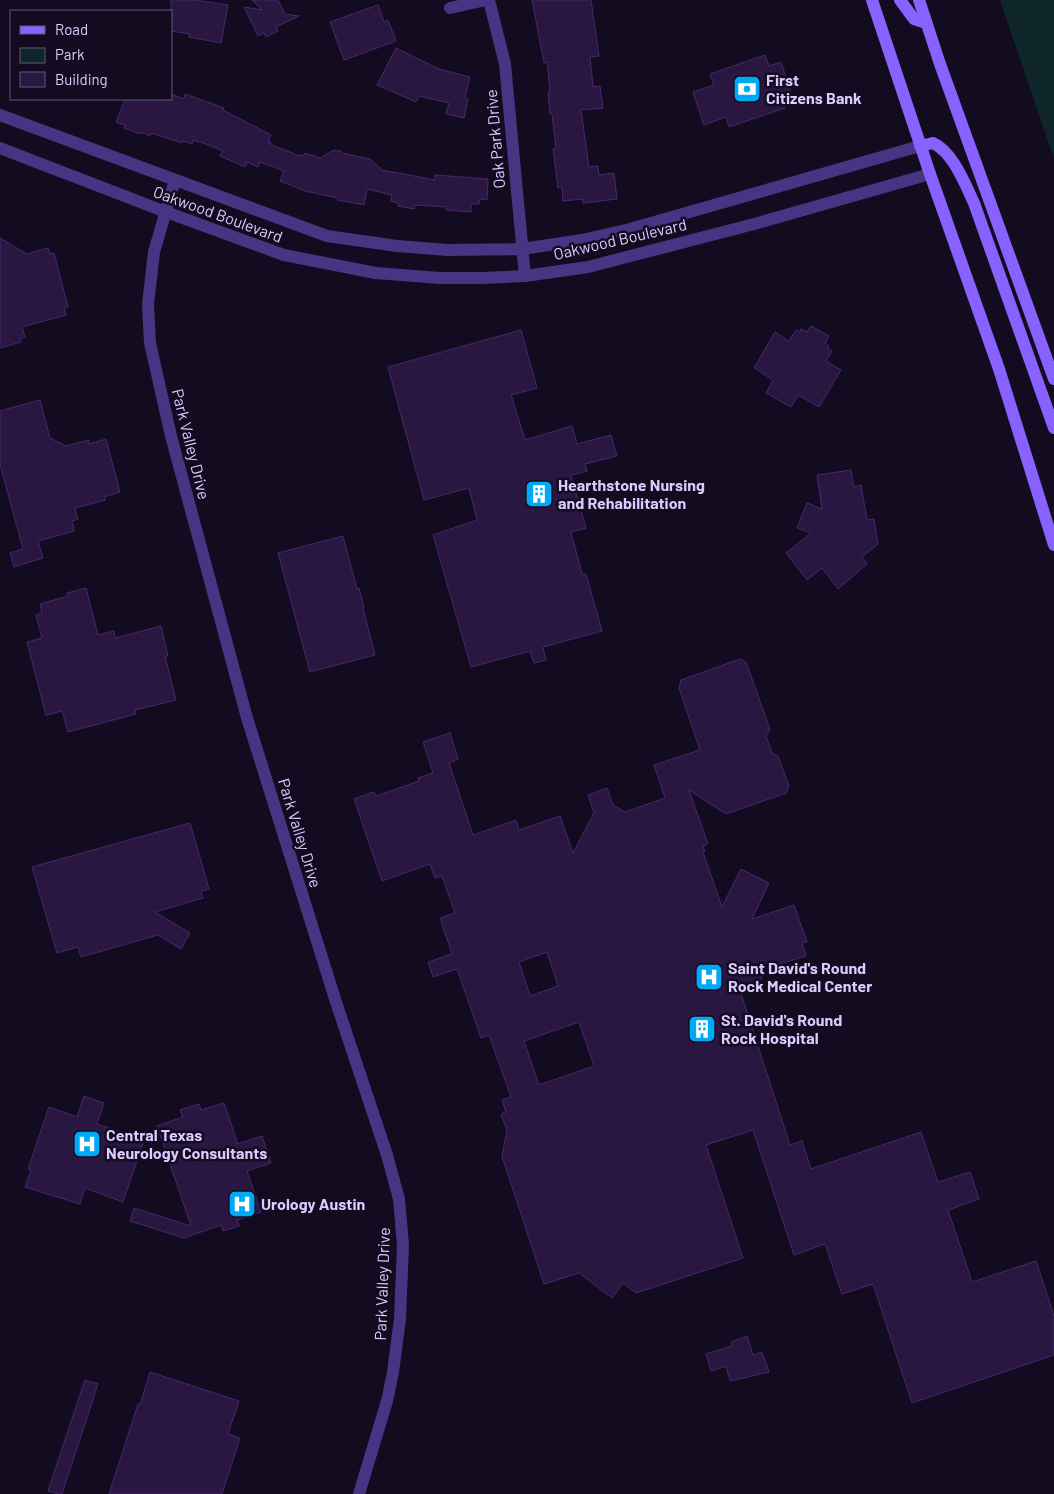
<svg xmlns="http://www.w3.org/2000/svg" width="1054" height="1494" font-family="Barlow,sans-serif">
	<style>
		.green { fill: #0e252a }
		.building { fill: #291742; stroke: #45286f; fill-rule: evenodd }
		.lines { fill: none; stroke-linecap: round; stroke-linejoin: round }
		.minor { stroke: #473482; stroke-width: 12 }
		.secondary { stroke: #8762ff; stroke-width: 12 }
		.labels { text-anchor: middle; stroke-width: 5; stroke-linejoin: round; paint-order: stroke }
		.poi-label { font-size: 16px; font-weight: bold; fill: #dccbff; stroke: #130c20; text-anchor: start }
		.street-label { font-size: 16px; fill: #dccbff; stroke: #130c20 }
	</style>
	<rect width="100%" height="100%" fill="#130c20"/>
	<path class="green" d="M1000,0H1054V159Z"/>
	<path class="building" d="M171,0H195L228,5L221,43L189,37L190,34L171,31Z
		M252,0H278L285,14L299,16L276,27L278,31L266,37L264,33L258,36L244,7L262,10Z
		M532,0H591L599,56L590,57L593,87L600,86L603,108L581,110L589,167L598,166L599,175L614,173L617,199L583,203V199L563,201L562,187L558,188L553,149L556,148L552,114H550L548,92H550L547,62L544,63Z
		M378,5L384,22L388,20L396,41L344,60L330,22Z
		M396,48L439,69L470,77L465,98L468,99L464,118L446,114L449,103L419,96L416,102L377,85Z
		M765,55L769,66L781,62L791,92L781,96L785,108L729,127L726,117L704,125L693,92L714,85L710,74Z
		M171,94L184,99L185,94L224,108L223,110L271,135L268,141L271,142L270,144L297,155L303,156L305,153L320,158L334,150L341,151L342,153L370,159L382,170L404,174L435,180V175L488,179L487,200L480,199L479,204H471V212L446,210V207L415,205L414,209L398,206V203L391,201L392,195L367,189L364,205L338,200V198L305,191L280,181L284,171L260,162L258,167L247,162L245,167L220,156L223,151L206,144L193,140L192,144L183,141L182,143L151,133L150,136L141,132L140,134L124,128L125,125L116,122L125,99H171Z
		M0,238L27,254L48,248L50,254L54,253L68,307L64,308L66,315L22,327L25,337L20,339L21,342L0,348Z
		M811,326L829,336L825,343L829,346L827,348L832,351L826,361L841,370L819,407L798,395L791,407L766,393L773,380L754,368L775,332L789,341L796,330L800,332L801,329L807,332Z
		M521,330L537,388L511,395L525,440L572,426L577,444L611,435L617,456L585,464L587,471L571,475L586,528L571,532L582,574H586L602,631L543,647L546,660L534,663L530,651L471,667L433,535L477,520L469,488L424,500L388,367Z
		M40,400L50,438L66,446L89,440V444L106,439L120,492L104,497L105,500L75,508L78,519L72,521L74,531L38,541L43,558L14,567L10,553L23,549L0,464V411Z
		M851,470L854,487L861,485L867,520L874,519L878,544L862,557L867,564L838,589L822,568L807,580L786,553L811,533L797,528L807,503L822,509L817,475Z
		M343,536L357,589L359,588L364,608H363L375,655L310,672L278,553Z
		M86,588L98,635L114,631L115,638L161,626L168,656H165L176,700L135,710L136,714L68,732L62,711L46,715L27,642L42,638L36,615L42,613L40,604L68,596L67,593Z
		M740,659L746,662L770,729L766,736L772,753L778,756L789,786L786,793L726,814L689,790L708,844L703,846L705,851L703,852L722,907L741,869L769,883L752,919L794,905L807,942L802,943L806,956L766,968L757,988L737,981L790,1145L802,1141L811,1169L921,1132L938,1182L970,1172L979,1199L948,1210L972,1282L1036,1261L1054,1316V1355L912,1403L873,1284L842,1294L825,1244L794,1255L753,1130L706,1145L743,1258L636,1293L623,1283L612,1298L579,1273L544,1284L502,1156L507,1130L501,1114L506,1112L502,1100L511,1097L489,1035L481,1038L457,969L433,977L428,962L452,954L440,918L455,913L442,876L435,878L430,864L382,881L354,799L374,792L376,796L419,781L418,778L433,773L423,742L450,733L458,759L449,763L473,835L516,820L519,830L560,816L573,853L594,813L588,795L607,788L613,805L625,812L665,798L654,765L700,750L679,688L681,680ZM547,952L558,986L530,996L519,962ZM579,1022L594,1066L539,1085L524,1041Z
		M190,823L209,889L201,891L203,898L155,912L190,933L181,949L158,935L81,957L78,947L57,953L32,867Z
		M84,1096L104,1103L97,1124L144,1140L123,1202L85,1188L80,1204L25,1187L31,1170L28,1169L49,1107L77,1117Z
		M224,1103L238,1144L262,1136L271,1163L247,1171L261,1212L237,1220L239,1226L223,1231L221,1225L184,1238L130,1221L134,1208L191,1226L157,1126L183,1117L180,1110L199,1104L201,1110Z
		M747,1336L753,1355L762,1352L769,1372L730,1381L726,1366L711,1371L706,1354L732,1346L731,1342Z
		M150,1372L239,1401L228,1434L240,1438L222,1494H109L138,1404L140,1405Z
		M85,1380L98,1384L62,1494H58L48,1491Z"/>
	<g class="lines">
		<path class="minor" d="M489,0L505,64L525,276
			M450,8L486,0
			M0,115L327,236L397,246L448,250L522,249L582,240L630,229L920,146
			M0,148L166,212L284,255L376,273L440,278H482L525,276L588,267L758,223L930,174
			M175,180L154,252L148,304L150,343L171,436L247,718L336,1002L387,1155L399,1199L403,1245L400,1319L393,1372L387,1401L359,1494"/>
		<path class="secondary" d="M872,0L930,174L999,369L1054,545
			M900,0L914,19L926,23
			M919,0L940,64L1054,379
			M920,146L933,143C953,152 965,184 974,203L1054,428"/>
	</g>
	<defs>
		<symbol id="bank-square" viewBox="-11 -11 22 22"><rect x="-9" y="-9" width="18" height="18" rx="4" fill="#00a9f6" stroke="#130c20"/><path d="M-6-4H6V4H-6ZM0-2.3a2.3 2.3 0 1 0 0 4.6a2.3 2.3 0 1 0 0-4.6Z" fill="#fff"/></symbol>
		<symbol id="building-square" viewBox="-11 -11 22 22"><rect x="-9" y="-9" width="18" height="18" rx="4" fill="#00a9f6" stroke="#130c20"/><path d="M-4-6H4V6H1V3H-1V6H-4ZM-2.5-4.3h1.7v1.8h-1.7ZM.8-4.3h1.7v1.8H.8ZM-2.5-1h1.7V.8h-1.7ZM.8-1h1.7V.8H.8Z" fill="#fff"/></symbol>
		<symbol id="hospital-square" viewBox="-11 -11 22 22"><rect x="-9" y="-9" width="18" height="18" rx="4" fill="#00a9f6" stroke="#130c20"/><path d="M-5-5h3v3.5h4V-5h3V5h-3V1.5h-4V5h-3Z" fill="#fff"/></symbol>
	</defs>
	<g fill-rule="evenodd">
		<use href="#bank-square" x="731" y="73" width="32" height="32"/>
		<use href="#building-square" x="523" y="478" width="32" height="32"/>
		<use href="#hospital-square" x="693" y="961" width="32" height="32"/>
		<use href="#building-square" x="686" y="1013" width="32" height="32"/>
		<use href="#hospital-square" x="71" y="1128" width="32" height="32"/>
		<use href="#hospital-square" x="226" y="1188" width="32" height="32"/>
	</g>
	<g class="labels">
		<g class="poi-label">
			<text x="766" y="86">First<tspan x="766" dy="18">Citizens Bank</tspan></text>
			<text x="558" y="491">Hearthstone Nursing<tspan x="558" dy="18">and Rehabilitation</tspan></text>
			<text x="728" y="974">Saint David's Round<tspan x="728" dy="18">Rock Medical Center</tspan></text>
			<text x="721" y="1026">St. David's Round<tspan x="721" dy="18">Rock Hospital</tspan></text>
			<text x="106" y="1141">Central Texas<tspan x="106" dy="18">Neurology Consultants</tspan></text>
			<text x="261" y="1210">Urology Austin</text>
		</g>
		<g class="street-label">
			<text transform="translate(495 139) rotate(-95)" y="6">Oak Park Drive</text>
			<text transform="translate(218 214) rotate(20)" y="6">Oakwood Boulevard</text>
			<text transform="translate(620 239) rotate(-13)" y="6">Oakwood Boulevard</text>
			<text transform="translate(191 444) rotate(76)" y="6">Park Valley Drive</text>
			<text transform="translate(300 833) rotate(73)" y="6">Park Valley Drive</text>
			<text transform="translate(382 1284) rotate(-88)" y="6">Park Valley Drive</text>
		</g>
	</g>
	<rect x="10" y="10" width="162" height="90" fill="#130c20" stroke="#635879"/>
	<rect x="20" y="26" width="25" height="8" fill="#8762ff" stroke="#635879"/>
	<text x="55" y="35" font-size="15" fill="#dccbff">Road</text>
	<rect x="20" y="48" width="25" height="15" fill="#0e252a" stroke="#635879"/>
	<text x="55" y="60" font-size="15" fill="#dccbff">Park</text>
	<rect x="20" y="72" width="25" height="15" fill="#291742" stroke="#635879"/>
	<text x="55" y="85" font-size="15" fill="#dccbff">Building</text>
</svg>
